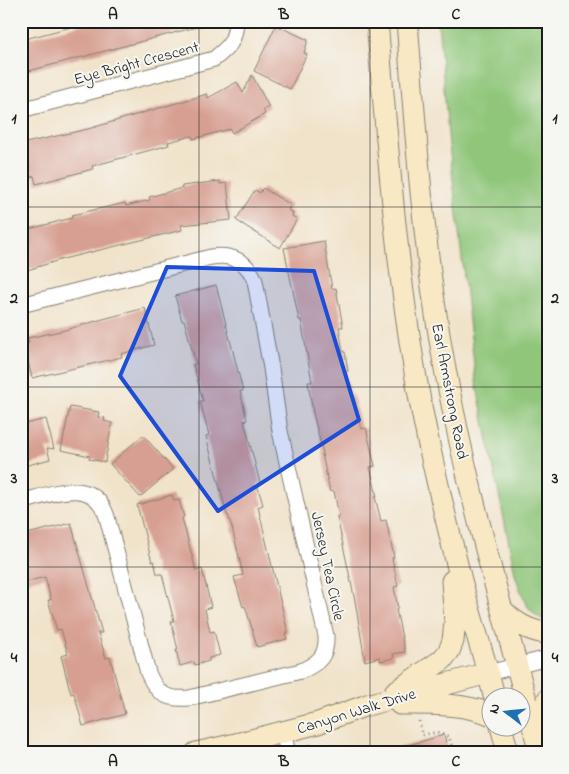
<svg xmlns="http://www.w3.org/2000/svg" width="569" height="774" font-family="'Indie Flower',sans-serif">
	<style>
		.green { fill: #8fc679; stroke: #56714a }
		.building { fill: #d79f91 }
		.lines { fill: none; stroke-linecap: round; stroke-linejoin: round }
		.street-casing { stroke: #868073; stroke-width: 17 }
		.secondary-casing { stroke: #868073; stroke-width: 23 }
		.path { stroke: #868073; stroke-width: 3; stroke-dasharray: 1 4; stroke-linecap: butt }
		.street { stroke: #fff; stroke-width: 15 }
		.secondary { stroke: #f8e8c3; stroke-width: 21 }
		.marked { fill: #1d4ed8; fill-opacity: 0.2; stroke: #1d4ed8; stroke-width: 4; stroke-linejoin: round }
		.grid { fill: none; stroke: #1c1c1c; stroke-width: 1; stroke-opacity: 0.55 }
		.labels { text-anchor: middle; stroke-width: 4; stroke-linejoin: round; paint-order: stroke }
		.street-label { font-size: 16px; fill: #1c1c1c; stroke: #f6f6f2 }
		.neatline { fill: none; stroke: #1c1c1c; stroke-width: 2 }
		.grid-label { font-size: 16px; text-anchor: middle; font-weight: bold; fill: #1c1c1c }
	</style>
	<rect width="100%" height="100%" fill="#f6f6f2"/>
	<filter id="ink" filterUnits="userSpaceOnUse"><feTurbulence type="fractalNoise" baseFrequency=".02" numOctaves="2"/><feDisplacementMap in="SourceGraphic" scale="10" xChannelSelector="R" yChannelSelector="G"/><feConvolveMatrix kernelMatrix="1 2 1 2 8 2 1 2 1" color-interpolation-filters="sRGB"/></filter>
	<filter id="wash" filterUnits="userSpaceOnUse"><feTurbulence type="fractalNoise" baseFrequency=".0096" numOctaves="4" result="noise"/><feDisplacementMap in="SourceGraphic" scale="20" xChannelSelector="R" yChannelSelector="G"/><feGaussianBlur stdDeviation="1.12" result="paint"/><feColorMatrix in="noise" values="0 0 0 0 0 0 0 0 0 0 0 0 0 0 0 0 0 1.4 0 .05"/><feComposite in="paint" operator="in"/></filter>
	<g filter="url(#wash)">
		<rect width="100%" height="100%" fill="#f1e3ca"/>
		<path class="green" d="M438,21H548V618L544,620C525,611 523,596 516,578L476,382L449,145Z"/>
		<g id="blocks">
			<path class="building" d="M95,21H204V25L21,73V40Z
				M276,25L308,40L304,53L307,54L290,89L254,71Z
				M252,75L269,107L263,110L265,114L232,133L230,129L193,139L192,136L168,142L169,145L92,166L93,169L36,184L34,176L21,180V144L88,129L207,94L208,98L237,82L243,93Z
				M220,181V184L227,183L231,220L181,225L182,230L63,259L21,272V231L72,218V215L89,211L125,203L126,206L150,200L149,197L182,188V186Z
				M263,188L291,205L288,210L293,213L292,216L297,219L280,248L236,220L255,190L260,193Z
				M324,241L332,289L336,288L343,327H339L343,352H345L348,371L346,372L351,395L353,394L361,429L366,428L375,466L370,467L377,497H375L381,521L386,520L394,557L392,558L398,586L394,587L398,609H396L405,652L393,654L394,658L380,661V657L365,661L355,601L337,517L339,516L334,491L330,492L322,454L323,453L313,413L308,382H312L301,320H299L284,248Z
				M216,285L243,391H240L247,420L244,421L260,483L257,484L263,505L258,507L288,633H285L287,639L257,647L252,628L245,606L243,607L234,577L243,575L232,527L228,515H227L206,436L209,435L200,401H203L193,364H196L184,320L182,321L175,296Z
				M145,308L154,345L121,354L122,357L32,378L24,345L29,343L28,338L65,330L103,319Z
				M70,407L99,412L98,417L105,418L104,421L112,423L105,462L89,459L90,456L61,450Z
				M46,419L54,449L47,448L50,459L21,467V425Z
				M143,435L173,469L140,497L110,464Z
				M172,495L174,501L179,500L184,517L182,518L196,571L202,569L211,607L205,609L210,632L214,631L220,655L209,658V661L195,665L194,662L180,666L176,650H178L171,621H174L162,574H157L154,561L152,562L137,505Z
				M71,523L102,633H98L106,658L110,657L125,714L83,726L74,693L71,694L61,656L68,654L61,629L57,630L48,600H51L45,577L25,582L21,567V539L28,537L27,534Z
				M444,735L449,753H396L395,749Z"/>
		</g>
	</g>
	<g filter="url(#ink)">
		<use href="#blocks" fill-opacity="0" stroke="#868073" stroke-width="1"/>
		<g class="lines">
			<defs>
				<path id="street" d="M21,110L214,59C229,47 235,42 236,21
					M21,305L211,257C231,254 248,261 255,281L271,368L280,431L326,636C327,656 319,663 301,671L189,698C166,700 157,694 148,673L107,517C94,475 52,494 21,502
					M488,673L548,658
					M283,732L288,753"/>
				<path id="secondary" d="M377,21C388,152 397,282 422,411C433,468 447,524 461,580C471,619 485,657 494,696
					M407,21C415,125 422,230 439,334C462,476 504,614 540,753
					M502,610C516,624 528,630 548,634
					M395,692L442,660L449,651L453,641L455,622L452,581
					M400,704C431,704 463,703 492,715
					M501,726L508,753
					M544,743L545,711L548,699
					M196,753L236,744L318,723L367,705L488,673"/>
			</defs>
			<use href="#street" class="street-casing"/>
			<use href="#secondary" class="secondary-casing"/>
			<path class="path" d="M419,721L422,735L437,732L449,737L454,753
				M309,744L311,753"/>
			<use href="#street" class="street"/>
			<use href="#secondary" class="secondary"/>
		</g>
	</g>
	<path class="marked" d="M167,267L314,271L359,420L218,511L120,376Z"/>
	<path class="grid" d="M199,21V753M370,21V753M21,207H548M21,387H548M21,567H548"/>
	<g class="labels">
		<g class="street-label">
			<text transform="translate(136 62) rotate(-15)" y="6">Eye Bright Crescent</text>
			<text transform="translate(451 391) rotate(79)" y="6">Earl Armstrong Road</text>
			<text transform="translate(329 566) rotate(78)" y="6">Jersey Tea Circle</text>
			<text transform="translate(356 710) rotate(-17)" y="6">Canyon Walk Drive</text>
		</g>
	</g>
	<rect width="569" height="774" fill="none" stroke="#f6f6f2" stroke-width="55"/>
	<g transform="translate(506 712) rotate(286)"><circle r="24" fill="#f6f6f2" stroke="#9f9f9c"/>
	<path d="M0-4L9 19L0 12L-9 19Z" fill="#1f6fb2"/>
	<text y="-8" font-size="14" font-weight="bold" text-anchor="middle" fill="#1c1c1c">N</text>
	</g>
	<rect x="28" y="28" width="514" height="718" class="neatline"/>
	<g class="grid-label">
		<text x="113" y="19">A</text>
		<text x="284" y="19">B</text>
		<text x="456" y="19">C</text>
		<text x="14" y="123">1</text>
		<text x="555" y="123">1</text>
		<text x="14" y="303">2</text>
		<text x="555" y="303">2</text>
		<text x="14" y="483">3</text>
		<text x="555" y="483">3</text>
		<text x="14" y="662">4</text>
		<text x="555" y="662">4</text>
		<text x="113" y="766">A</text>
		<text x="284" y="766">B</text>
		<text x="456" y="766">C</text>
	</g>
</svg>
